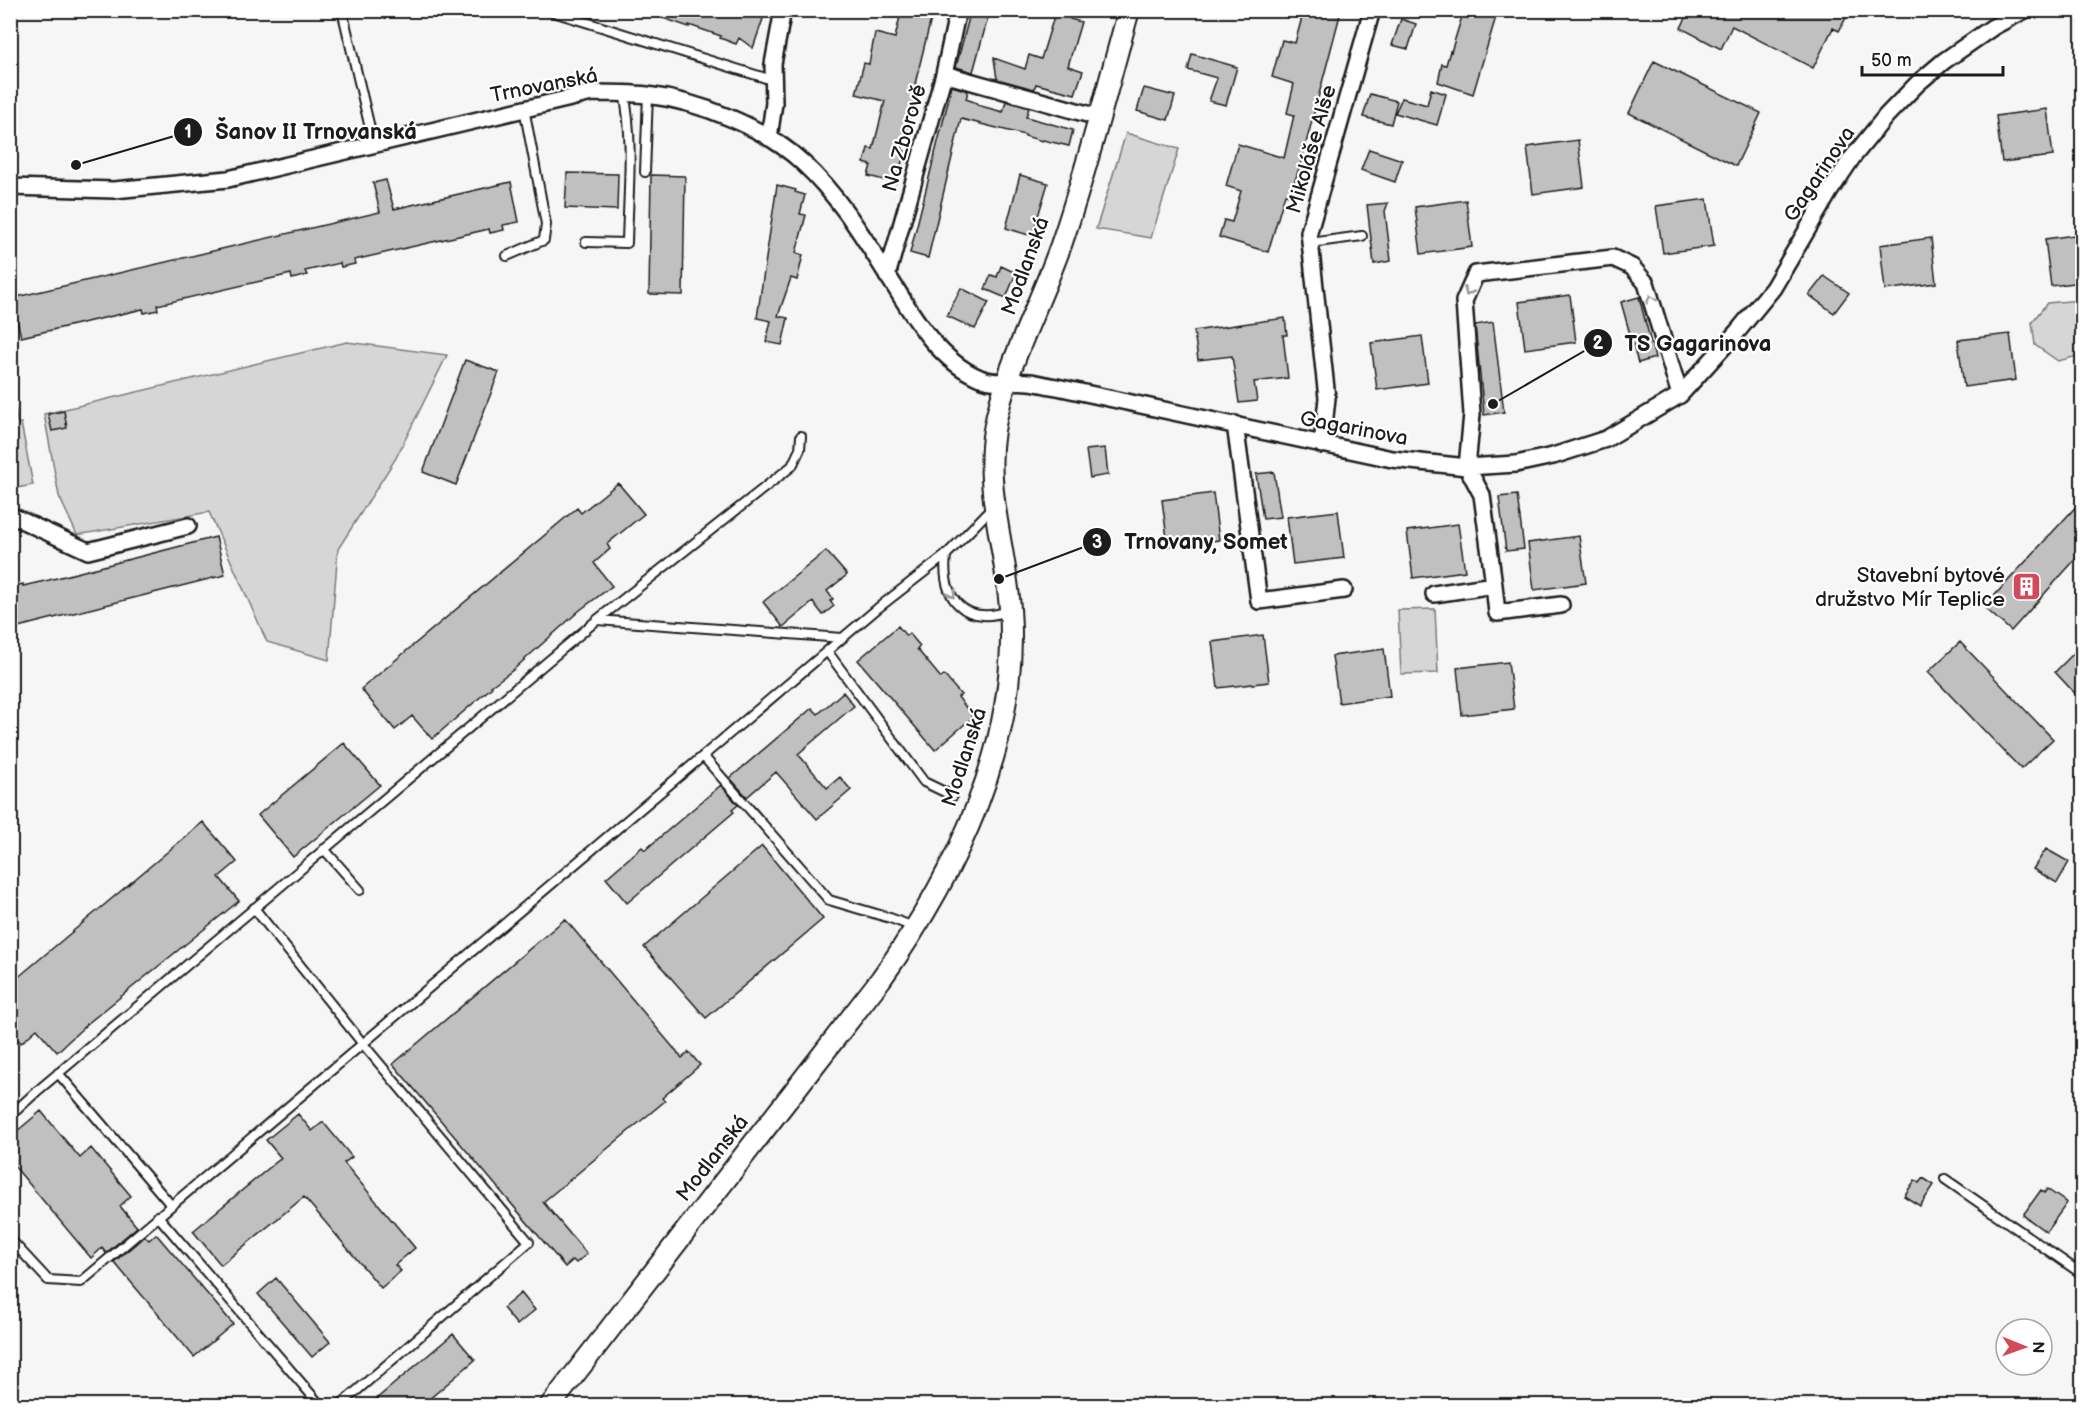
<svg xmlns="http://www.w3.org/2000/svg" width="2093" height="1416" font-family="'Balsamiq Sans',sans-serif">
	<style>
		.green { fill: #d6d6d6; stroke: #797979; stroke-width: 1.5 }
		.building { fill: #c0c0c0; stroke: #1c1c1c; stroke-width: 1.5 }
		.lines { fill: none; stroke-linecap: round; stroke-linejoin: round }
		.service-casing { stroke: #1c1c1c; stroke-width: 12 }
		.minor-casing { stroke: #1c1c1c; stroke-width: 20 }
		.tertiary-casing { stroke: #1c1c1c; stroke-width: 24 }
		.service { stroke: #fff; stroke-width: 8 }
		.minor { stroke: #fff; stroke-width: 15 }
		.tertiary { stroke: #fff; stroke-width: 20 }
		.oneway { stroke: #999 }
		.labels { text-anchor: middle; stroke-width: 4.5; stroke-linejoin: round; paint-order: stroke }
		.street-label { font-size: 21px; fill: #1c1c1c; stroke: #fff }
		.poi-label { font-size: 21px; fill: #1c1c1c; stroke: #fff; text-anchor: end }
		.leader { fill: none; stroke: #1c1c1c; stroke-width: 2 }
		.callout-dot { fill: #1c1c1c; stroke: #fff; stroke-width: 2 }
		.mark-label { font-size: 18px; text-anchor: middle; font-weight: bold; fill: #fff }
		.callout-label { font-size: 22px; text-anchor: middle; font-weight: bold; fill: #1c1c1c; stroke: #fff; stroke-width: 4.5; stroke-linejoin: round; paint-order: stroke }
	</style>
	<rect width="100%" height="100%" fill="#f6f6f6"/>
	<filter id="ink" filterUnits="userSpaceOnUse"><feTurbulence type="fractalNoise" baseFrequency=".0167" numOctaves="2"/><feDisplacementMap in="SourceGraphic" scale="12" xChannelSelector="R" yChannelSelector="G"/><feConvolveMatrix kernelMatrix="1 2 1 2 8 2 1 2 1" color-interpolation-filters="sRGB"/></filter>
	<g filter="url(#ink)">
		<path class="green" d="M1126,133L1179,149L1151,238L1096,229Z
			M2080,300L2082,303V355L2058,361L2035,345L2032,322L2047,303Z
			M347,342L447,355L396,458L338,549L329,660L267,642L209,512L77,535L59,496L44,414Z
			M11,398L14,400L18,424L21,423L33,485L11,489Z
			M1435,609L1438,673L1401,674L1398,610Z"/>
		<path class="building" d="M648,10H766L753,48L739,38L736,44L720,38L721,36L689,25V27L648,13Z
			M971,10H990L973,72L956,67Z
			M1056,10H1072L1070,19L1081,22L1068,66L1083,71L1075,94L1036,84L1034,89L997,79L994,58L1025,69L1029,55L1041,59Z
			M1304,10H1340L1339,15H1340L1300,166L1290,195L1285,194L1268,252L1219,237L1224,220L1232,222L1241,191L1226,186L1238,144L1284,158L1294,115L1287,113L1294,84L1272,77L1282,40L1295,43Z
			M1464,10H1498L1473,94L1438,82L1442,64L1446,65L1450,51L1451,52Z
			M1690,10H1850L1839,31L1833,28L1813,68L1732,26L1721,49L1681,28Z
			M901,12L931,19L915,84L919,85L902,150L905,151L896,183L868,176L871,165L864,163L868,148L873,149L885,101L856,94L864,63L869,64L875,33L895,38Z
			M1401,19L1416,24L1408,49L1392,45Z
			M1192,54L1237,67L1226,105L1209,101L1217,78L1188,70Z
			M1654,61L1761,113L1736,166L1629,113Z
			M952,86L968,91L966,99L977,103V105L1003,112L1006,101L1029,108L1026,117L1030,118L1073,130L1069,146L1043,140L1042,141L1025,136V135L961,119L928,258L910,253Z
			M1144,88L1175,96L1168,120L1137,111Z
			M1431,89L1446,94L1437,125L1395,113L1402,98L1427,105Z
			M1370,94L1397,101L1391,124L1363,117Z
			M2047,109L2053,156L2002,162L1996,116Z
			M1578,140L1584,187L1533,194L1527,147Z
			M1369,149L1402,160L1395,182L1361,170Z
			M567,173L618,174L617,210L565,208Z
			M651,175L685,176L683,295L649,294Z
			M1020,175L1048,183L1032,236L1006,228Z
			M386,180L394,209L511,182L519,222L503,225L504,230L490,233L489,229L354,260L355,264L341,267L340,263L305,271L307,275L292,279L291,274L157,305L158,310L144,313L143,309L21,337L12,298L380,212L373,183Z
			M777,185L796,190L795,192L805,195L800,214L806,215L796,253L803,255L797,280L791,278L778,316L788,318L782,345L766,342L771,321L757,318Z
			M1707,199L1714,246L1663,253L1656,206Z
			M1466,200L1472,247L1421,254L1415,207Z
			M1388,203L1385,211L1391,261L1374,264L1367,205Z
			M2082,234V282L2051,286L2045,239Z
			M1931,238L1936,283L1885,290L1880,245Z
			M1001,266L1016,273L1006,298L985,289L991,275L997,277Z
			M1824,276L1849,293L1834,313L1809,295Z
			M961,288L989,302L975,329L947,316Z
			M1570,295L1576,342L1525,349L1519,302Z
			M1639,297L1655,358L1638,363L1621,302Z
			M1285,318L1287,335H1283L1288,378L1254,382L1257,401L1239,403L1232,356L1198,360L1194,331Z
			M1493,322L1504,412L1484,415L1475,325Z
			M2010,334L2016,380L1964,387L1958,340Z
			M1422,336L1428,383L1377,390L1371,343Z
			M465,360L499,372L456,485L423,472Z
			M64,411L67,428L52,431L48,414Z
			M1105,448L1108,475L1090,478L1086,450Z
			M1274,472L1281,517L1263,519L1256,474Z
			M618,483L644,514L607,544L610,549L594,563L612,586L580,610L513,670L491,686L492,687L432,739L412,716L395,730L361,689L577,508L581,513Z
			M1213,493L1219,540L1168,546L1162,500Z
			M1517,495L1524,549L1506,551L1499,497Z
			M2082,500V552L2011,631L1984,607Z
			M1338,511L1344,558L1293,564L1287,517Z
			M1458,524L1465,571L1413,578L1407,531Z
			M1579,536L1586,583L1534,590L1528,543Z
			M216,537L225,575L10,629V587L23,584V586L49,580Z
			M826,551L847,575L827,591L833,599L830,601L834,606L823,615L813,602L783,627L763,602Z
			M898,626L906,636L909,633L920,646L917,649L941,678L944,675L961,695L958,697L973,717L935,750L858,660Z
			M1263,635L1269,682L1218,688L1212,642Z
			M1960,642L2053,739L2021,769L1928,672Z
			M2082,645V701L2055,672Z
			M1384,649L1390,696L1339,703L1332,656Z
			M1508,662L1514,709L1462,715L1457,668Z
			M843,692L854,706L798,754L827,788L840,777L851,790L817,819L776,772L747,797L730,778L812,708L818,714Z
			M344,743L380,785L293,857L258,815Z
			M721,785L738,805L732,810L734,812L627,903L606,878L642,847L645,850Z
			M203,822L237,862L219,877L239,901L87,1024L57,1052L37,1029L21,1043L10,1030V984Z
			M762,846L823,919L706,1018L644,947Z
			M2046,849L2069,862L2057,883L2033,869Z
			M565,919L682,1058L689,1052L700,1065L662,1098L665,1101L543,1202L587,1254L576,1263L573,1260L565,1267L393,1064Z
			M41,1111L80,1158L91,1148L131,1196L120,1206L137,1227L106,1253L102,1248L91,1258L10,1161V1137Z
			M298,1114L312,1131L323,1122L352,1157L344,1163L415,1248L395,1265L401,1271L381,1288L304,1197L221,1265L193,1231L281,1158L266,1140Z
			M1923,1178L1934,1185L1920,1206L1904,1196L1915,1180L1919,1183Z
			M2047,1189L2067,1203L2046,1232L2023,1215L2041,1190L2044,1193Z
			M156,1234L233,1324L194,1357L114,1262L145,1236L149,1240Z
			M276,1278L330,1342L312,1357L258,1294Z
			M521,1293L535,1310L517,1325L503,1308Z
			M453,1334L475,1360L421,1406H368Z"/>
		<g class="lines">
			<defs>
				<path id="service" d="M342,10L374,145
					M547,10L772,80
					M645,172L648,95
					M586,242L627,243C628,196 634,139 624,93
					M1310,243L1362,236
					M507,256L544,240L546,224L524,108
					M946,555C941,598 964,626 1008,611
					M597,620L842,638
					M827,651L924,782L953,796
					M703,756L829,900L890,918L914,927
					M324,849L360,890
					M254,908L363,1044L529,1242L339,1406
					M58,1073L171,1205
					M10,1116L36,1092L597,620L792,466L800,449L801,436
					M1945,1179L2082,1274
					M158,1216L321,1406
					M10,1239L48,1280L81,1282L878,608L946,555L992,508"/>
				<path id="minor" d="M944,74L1098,117
					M769,138L774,103L773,64L783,10
					M10,187L114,190L228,179L592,93C611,93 629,93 647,95C698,101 765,127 803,163C841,198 867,243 895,287C916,321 941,362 980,378C996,385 1013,380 1030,382C1039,383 1048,386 1057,387L1392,459L1467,467L1516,464L1553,456L1606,439L1680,395L1737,332L1773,288L1830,191L1852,158L1886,116L1918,83L1944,61L1993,27L2025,10
					M887,276L944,74L958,10
					M1235,424L1259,601L1344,590
					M1322,445L1327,398L1309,232L1372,10
					M10,515L88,551L188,526
					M1494,585L1497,613L1561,605
					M1434,594L1494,585L1482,495L1467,467L1472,414L1464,301L1476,274L1613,258L1632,267L1646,283L1680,395"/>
				<path id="tertiary" d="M550,1406L881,979C956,874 1020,742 1010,609C1006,549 984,490 994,430C1005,367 1041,303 1062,242C1088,166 1107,88 1129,10"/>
			</defs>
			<use href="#service" class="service-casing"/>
			<use href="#minor" class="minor-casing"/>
			<use href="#tertiary" class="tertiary-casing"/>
			<use href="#service" class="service"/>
			<use href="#minor" class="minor"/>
			<use href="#tertiary" class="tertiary"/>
		</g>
		<defs><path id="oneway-chevron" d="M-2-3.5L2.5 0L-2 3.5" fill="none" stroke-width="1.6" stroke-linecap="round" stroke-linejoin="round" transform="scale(1.5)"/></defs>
		<g class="oneway">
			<use href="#oneway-chevron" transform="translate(1468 292) rotate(114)"/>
			<use href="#oneway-chevron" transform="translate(1651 299) rotate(-107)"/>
			<use href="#oneway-chevron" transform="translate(952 594) rotate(64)"/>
		</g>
	</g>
	<defs>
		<symbol id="building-square" viewBox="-11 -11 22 22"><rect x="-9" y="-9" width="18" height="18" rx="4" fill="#d1495b" stroke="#fff"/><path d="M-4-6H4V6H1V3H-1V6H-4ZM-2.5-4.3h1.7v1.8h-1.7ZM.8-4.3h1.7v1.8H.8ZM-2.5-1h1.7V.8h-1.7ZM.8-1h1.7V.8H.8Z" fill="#fff"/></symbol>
	</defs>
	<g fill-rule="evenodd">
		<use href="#building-square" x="2010" y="570" width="33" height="33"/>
	</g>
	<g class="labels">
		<g class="street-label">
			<text transform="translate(544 85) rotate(-11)" y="7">Trnovanská</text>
			<text transform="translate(904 138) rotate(-74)" y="7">Na Zborově</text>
			<text transform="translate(1311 149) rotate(-74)" y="7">Mikoláše Alše</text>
			<text transform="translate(1819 174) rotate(-56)" y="7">Gagarinova</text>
			<text transform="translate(1025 266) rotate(-70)" y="7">Modlanská</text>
			<text transform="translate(1354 428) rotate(11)" y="7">Gagarinova</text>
			<text transform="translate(964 757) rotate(-72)" y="7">Modlanská</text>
			<text transform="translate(712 1158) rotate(-52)" y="7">Modlanská</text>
		</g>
		<g class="poi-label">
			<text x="2005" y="582">Stavební bytové<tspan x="2005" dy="24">družstvo Mír Teplice</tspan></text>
		</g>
	</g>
	<path class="leader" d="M76 165L188 132M1493 404L1598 343M999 579L1097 542"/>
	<g class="callout-dot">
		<circle cx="76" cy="165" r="6"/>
		<circle cx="1493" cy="404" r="6"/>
		<circle cx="999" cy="579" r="6"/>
		<circle cx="188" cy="132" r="15"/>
		<circle cx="1598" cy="343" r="15"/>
		<circle cx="1097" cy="542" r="15"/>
	</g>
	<g class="mark-label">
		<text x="188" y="138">1</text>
		<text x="1598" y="349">2</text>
		<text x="1097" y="548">3</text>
	</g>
	<g class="callout-label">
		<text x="316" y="139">Šanov II Trnovanská</text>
		<text x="1698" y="351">TS Gagarinova</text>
		<text x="1206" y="549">Trnovany, Somet</text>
	</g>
	<rect width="2093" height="1416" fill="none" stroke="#fff" stroke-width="36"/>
	<rect x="18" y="18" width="2057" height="1380" fill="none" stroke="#1c1c1c" stroke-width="2" filter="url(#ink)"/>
	<g transform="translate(2024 1347) rotate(91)"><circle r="28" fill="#ffffff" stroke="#a4a4a4" stroke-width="1.5"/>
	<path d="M0-4.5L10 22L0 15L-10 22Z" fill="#d1495b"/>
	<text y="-9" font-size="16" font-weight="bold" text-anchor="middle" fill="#1c1c1c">N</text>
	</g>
	<path d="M1862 66v9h141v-9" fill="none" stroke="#1c1c1c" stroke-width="3"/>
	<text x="1871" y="66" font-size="18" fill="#1c1c1c" stroke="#ffffff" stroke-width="4.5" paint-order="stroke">50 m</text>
</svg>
